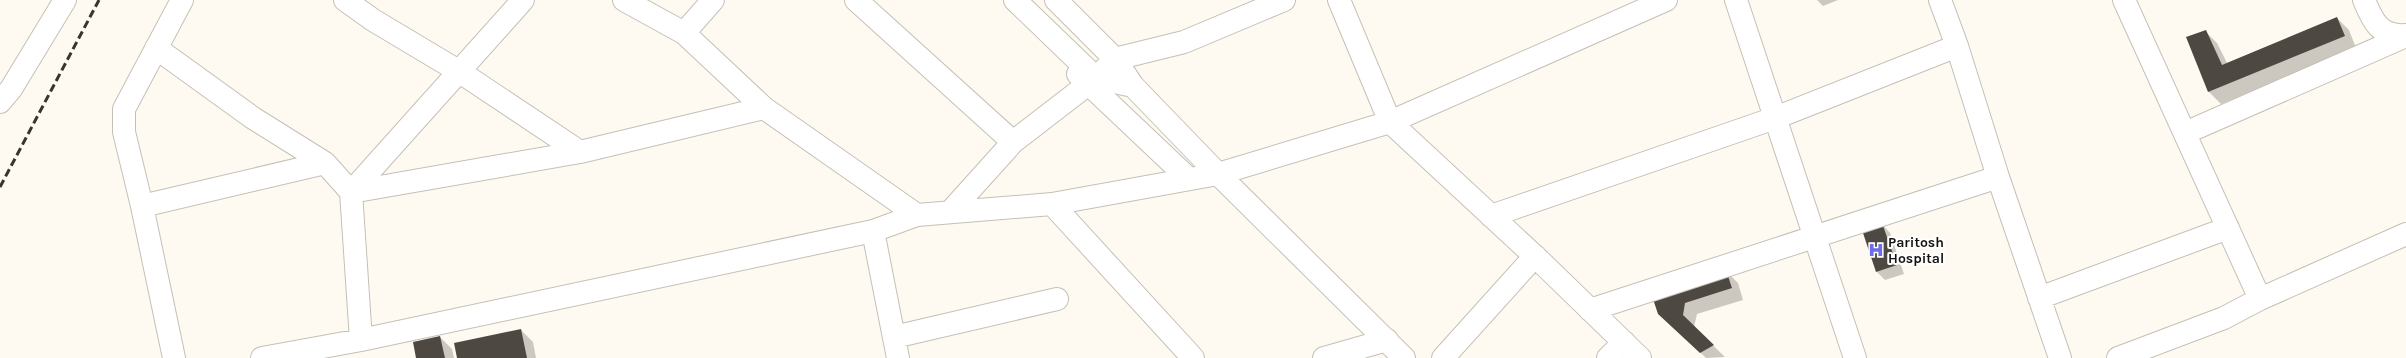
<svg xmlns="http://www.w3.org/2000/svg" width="2406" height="358" font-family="Karla,sans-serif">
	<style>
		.shadow { fill: #0003 }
		.building { fill: #4e4842 }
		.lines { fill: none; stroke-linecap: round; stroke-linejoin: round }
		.minor-casing { stroke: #c5c0b7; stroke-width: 24 }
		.major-casing { stroke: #c5c0b7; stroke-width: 24 }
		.minor { stroke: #fff; stroke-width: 22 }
		.major { stroke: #fff; stroke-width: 22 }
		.rail { stroke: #363530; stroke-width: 3; stroke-dasharray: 8 4; stroke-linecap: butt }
		.labels { text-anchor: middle; stroke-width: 4; stroke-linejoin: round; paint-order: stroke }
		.poi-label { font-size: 14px; font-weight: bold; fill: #14130f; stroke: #fff; text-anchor: start }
	</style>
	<rect width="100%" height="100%" fill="#fffaf1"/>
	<path class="shadow" d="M1817,0H1838L1823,6Z
		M2337,18L2349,30L2356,48L2221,104L2209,92L2187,38L2205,31L2217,43L2227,63Z
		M1882,224L1890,233L1904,274L1885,280L1877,272L1863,231Z
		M1726,271L1738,283L1743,300L1697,314L1694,327L1725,357L1706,358L1659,313Z
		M521,330L533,342L536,358H458Z
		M440,337L452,349L454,358H417Z"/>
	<path class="building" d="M2337,17L2345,36L2208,92L2186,37L2206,30L2222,65Z
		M1882,223L1897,265L1876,272L1862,230Z
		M1726,270L1732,288L1685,303L1683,315L1714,345L1700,353L1658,314L1652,296Z
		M521,329L527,358H457L454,343Z
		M440,336L445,358H416L413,342Z"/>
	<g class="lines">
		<defs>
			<path id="minor" d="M345,0L373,20L460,72L580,152
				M624,0L684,33L764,108L917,215
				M856,0L1013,142
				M1339,0L1390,122L1540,261L1640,358
				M1736,0L1855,358
				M1940,0L1957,46L1998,177L2060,358
				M2124,0L2260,299
				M2364,0C2373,22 2380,37 2406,35
				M684,33L713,0
				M156,48L253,118L325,163
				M1078,74L1189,179
				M0,102L11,89L65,0
				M2185,133L2406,36
				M351,192L580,152L764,108
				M351,192L523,0
				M1052,204L1193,358
				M142,206L325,163L351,192L361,340
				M950,212L1013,142L1096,78L1115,59L1184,42L1284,0
				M1491,216L1775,118L1957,46
				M873,231L898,358
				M2039,298L2228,228
				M1590,310L1998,177
				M894,337L1057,299
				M174,358L142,206L124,132V109L182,0
				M262,358L361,340L873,231L917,215L1052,204L1218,174L1390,122L1666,0
				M1324,358L1387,340
				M1443,358L1535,256
				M1608,358L1624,342
				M2118,358L2224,318L2260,299L2406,234"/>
			<path id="major" d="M1015,0L1096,78L1133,86
				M1056,0L1115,59L1133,86L1218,174L1404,358"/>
		</defs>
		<use href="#minor" class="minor-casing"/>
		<use href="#major" class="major-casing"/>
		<use href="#minor" class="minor"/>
		<use href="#major" class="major"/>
		<path class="rail" d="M0,187L99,0"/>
	</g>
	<defs>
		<symbol id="hospital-bare" viewBox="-9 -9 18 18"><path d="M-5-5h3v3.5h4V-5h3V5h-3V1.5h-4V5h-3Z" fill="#6e6de7" stroke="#fff" stroke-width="2.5" paint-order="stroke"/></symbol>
	</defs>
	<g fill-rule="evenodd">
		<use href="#hospital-bare" x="1865" y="239" width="22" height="22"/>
	</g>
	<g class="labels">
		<g class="poi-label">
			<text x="1888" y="247">Paritosh<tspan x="1888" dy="16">Hospital</tspan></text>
		</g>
	</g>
</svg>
